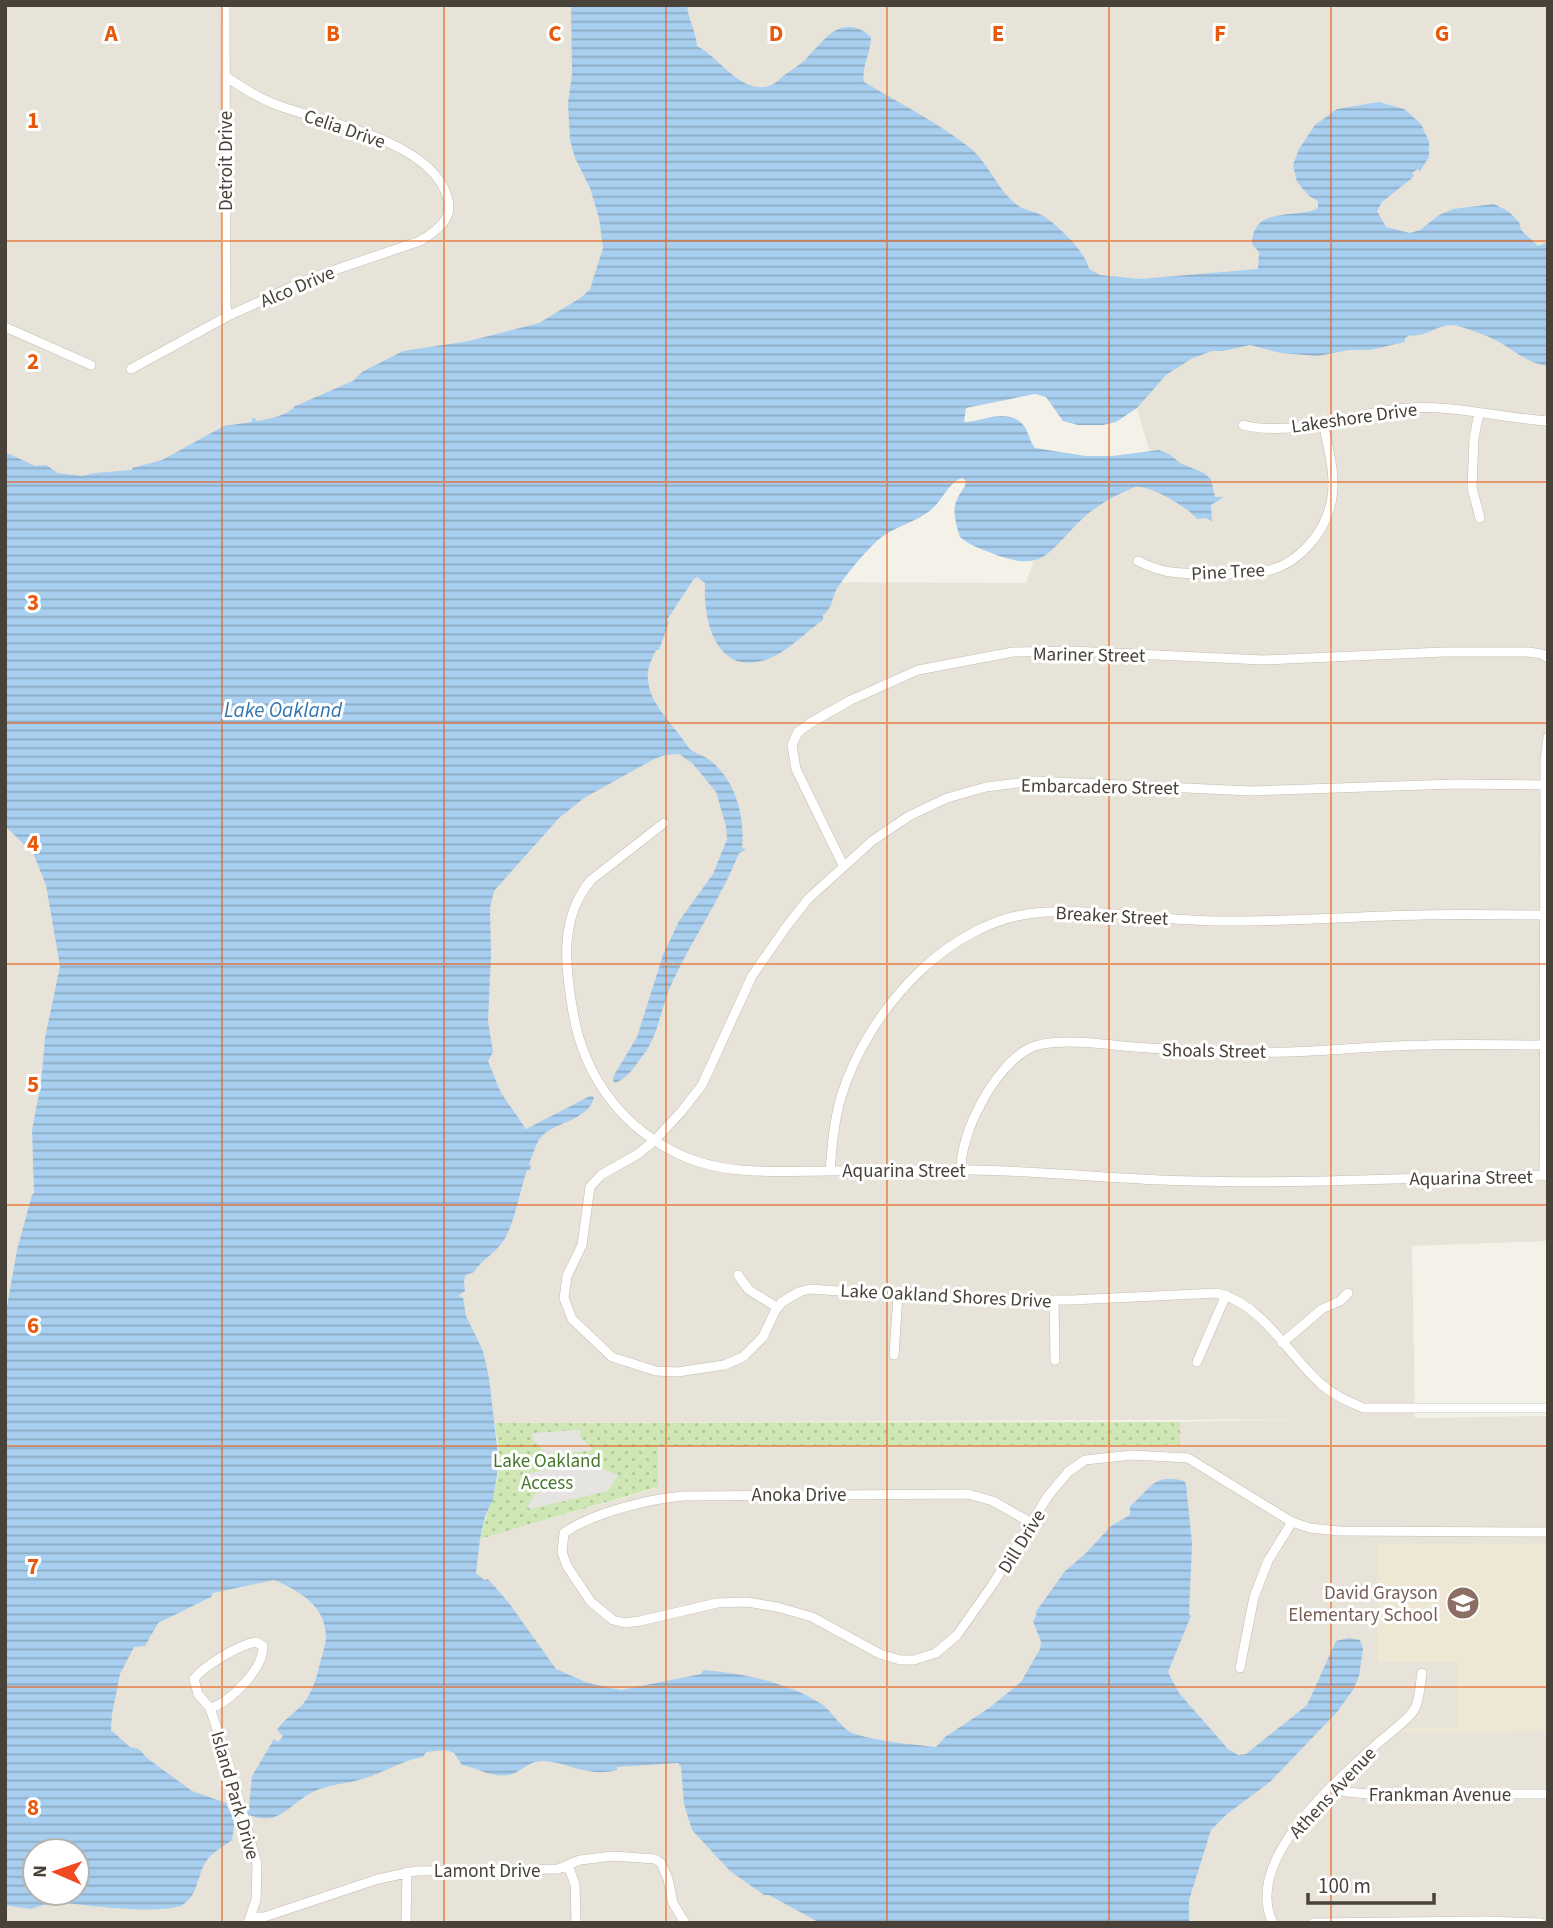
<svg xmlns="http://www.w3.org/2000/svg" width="1553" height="1928" font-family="'Source Sans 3',sans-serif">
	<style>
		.residential { fill: #e8e3d8; fill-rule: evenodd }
		.education { fill: #ede7d4 }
		.park { fill: url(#park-dots) }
		.parking { fill: #e6e4e1 }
		.water { fill: url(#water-rules); fill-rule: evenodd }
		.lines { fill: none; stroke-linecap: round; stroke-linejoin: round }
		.minor-casing { stroke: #c2bcaf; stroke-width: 10 }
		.minor { stroke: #fff; stroke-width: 9 }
		.grid { fill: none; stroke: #e8590c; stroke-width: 2; stroke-opacity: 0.55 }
		.labels { text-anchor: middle; stroke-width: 6; stroke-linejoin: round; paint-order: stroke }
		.street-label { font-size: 19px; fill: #484238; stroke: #fff }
		.park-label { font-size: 19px; fill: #46782c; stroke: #fff }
		.education-label { font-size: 19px; fill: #785e54; stroke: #fff; text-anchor: end }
		.water-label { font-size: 21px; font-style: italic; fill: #3377b1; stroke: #fff }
		.grid-label { font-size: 23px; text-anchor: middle; font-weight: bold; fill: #e8590c; stroke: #fff; stroke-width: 6; stroke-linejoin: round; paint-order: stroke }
	</style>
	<defs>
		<pattern id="park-dots" width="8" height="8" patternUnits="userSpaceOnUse" patternTransform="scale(1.75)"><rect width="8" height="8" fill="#cee7b4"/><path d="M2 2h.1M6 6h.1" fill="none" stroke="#b2c79c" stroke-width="1.8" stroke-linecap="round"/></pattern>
		<pattern id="water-rules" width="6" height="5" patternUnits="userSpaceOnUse" patternTransform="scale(1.75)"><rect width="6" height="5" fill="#a8cfef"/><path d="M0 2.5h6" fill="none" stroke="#8baac3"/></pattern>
	</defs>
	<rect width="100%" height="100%" fill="#f4f1e9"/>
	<path class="residential" d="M5,5H637L656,304L5,1407Z
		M640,5H1548V1241L1412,1246L1415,1418L1548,1416V1544L1378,1545V1661H1458V1728H1399L1396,1732L1548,1731V1923H5V1824L53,1756L85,1610L415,1529L480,1539L657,1488L658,1446L1180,1445V1422L1309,1419L495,1423L458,1420L405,1069L648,523L778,582L1026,583L1052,509L1153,464L1130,383L929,284ZM35,1851H77V1893H35Z"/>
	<path class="education" d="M1378,1544H1548V1731L1396,1732L1399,1728H1458V1662H1378Z"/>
	<path class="park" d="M1180,1422V1445L658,1446V1487L480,1539C486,1513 498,1489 499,1463C500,1450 496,1436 495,1423Z"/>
	<path class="parking" d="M580,1430V1437L592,1448L590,1451L547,1454L533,1440L532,1433Z
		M589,1460L604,1470L618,1475L608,1491L530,1509L527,1506L541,1486L528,1476L530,1473Z"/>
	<path class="water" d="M571,5H687C688,19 696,31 697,46C719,57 737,90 765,87C772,86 778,81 783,76C790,71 798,66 805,60C824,41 841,11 871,37C871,53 861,67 864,82C899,103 937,122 969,147C989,163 996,188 1016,204C1024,211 1036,211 1045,217C1059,227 1086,252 1089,269L1100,275L1140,279L1258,269L1259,252L1252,244C1253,204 1298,220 1318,208V201L1309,196L1297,182L1293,165L1299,149L1315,125L1337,109L1379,102L1404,109L1421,124L1429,141V157L1420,171L1418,169L1412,173L1414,176L1411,179L1382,202L1377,211L1386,227L1410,233L1420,230L1439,215L1453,209L1494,204L1508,211L1519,222L1521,230L1538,246L1548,242V366C1529,364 1515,351 1499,342C1486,335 1472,330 1458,326C1440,321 1426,339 1410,335L1405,338V342L1370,350H1349L1318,356L1281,353L1250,345L1223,351H1212L1191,359L1166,375L1137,408L1116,422L1103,425H1078L1063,421L1046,397L1035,394L966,408L964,422C985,421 1009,406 1025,427C1029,434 1030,442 1035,448L1086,456H1112L1159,450L1169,454L1180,463L1204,473L1211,479L1215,497H1224L1211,505L1212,521L1206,518L1197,519C1189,508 1149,484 1135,487C1116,495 1095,506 1080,521C1048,552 1044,573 994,554C982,549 970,546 960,537C956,524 951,510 958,497C962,490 965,488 966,481L962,478C948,483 944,498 933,508C917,523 893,526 877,541C865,552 842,579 835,592C831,602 832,608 823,615V620C804,633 787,653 765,660C715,676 703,619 705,583L697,577L693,580L667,620L669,622L659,650H656C653,657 649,664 648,672C645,702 674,724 688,747C694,754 704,755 711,761C736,782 745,816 742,848L746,850L739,853C721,899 692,939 672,983C661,1006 659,1034 644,1054C637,1063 626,1081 614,1083L613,1077L637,1037L663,955L679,921L713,874L727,839L726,826L716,792L693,764L679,754L665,755L654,759L584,798L559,818L494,891L490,908L491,956L488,1021L493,1052L488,1061L501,1093L526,1129L590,1096L594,1097C590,1118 559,1122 544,1134C536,1140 533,1155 529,1164L531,1166L530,1170H527C520,1190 515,1222 504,1240C496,1253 481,1260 474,1272L466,1275L464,1280L465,1291L459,1295L460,1297H463L466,1316L483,1351L489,1378L499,1463L493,1499L485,1517L480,1539L476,1573L484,1580L488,1579L509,1603L556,1669L588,1683L621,1690L701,1674L703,1670C740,1673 788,1682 820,1703C833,1711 840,1729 855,1734C880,1742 910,1744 936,1747L945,1737L989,1708L1021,1682L1040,1649L1041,1642L1033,1621L1037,1614L1035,1613L1065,1571L1086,1553L1111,1526L1130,1515V1506C1149,1492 1152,1472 1184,1481L1186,1484L1192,1543L1189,1615L1191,1616L1168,1672L1179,1693L1228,1749L1238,1755L1246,1754L1307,1705L1336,1641L1349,1638L1360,1640L1363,1649L1359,1676L1353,1690L1337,1712L1270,1782L1227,1814L1211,1830L1189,1900V1923H820L769,1895H764L730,1871L692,1830L684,1804L681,1766L678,1763L617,1767V1770C587,1778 570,1762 542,1761C528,1761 521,1773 508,1775C490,1778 477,1767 462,1765L454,1753L446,1750L426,1752L423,1757C400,1761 384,1773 362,1779C346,1784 330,1784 315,1791C301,1797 292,1808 279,1815C268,1821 258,1818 249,1815L235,1818L232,1840C222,1848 209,1853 203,1867C196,1883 197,1896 181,1906C152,1914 95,1906 64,1903L62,1900L30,1909L5,1905V1318L17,1250L32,1195L34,1193L32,1130L41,1083L45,1038L60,966L46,885L33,853L5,826V452L35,466L46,465L58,473L82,476L95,473L132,470V468L162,460L224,426L252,422V418H255L256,421C269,419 287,416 295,406L353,381L362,372L403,351L469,341L539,323L582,297L590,289L603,248L599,218L590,188L575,158L570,140L568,103L572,74ZM274,1580C299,1591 325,1605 326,1636C326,1645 322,1655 320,1663C317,1677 312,1693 303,1704C295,1713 283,1720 277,1730L283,1736L278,1742L274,1739L252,1776L249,1807L229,1810L226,1803L192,1791L147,1758L139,1749L130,1747L111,1730L112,1714L120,1674L134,1647L145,1646L158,1623L211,1597L213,1593ZM35,1851H77V1893H35Z"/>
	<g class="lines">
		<defs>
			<path id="minor" d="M225,5L226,306L228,316
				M5,327L91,365
				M131,369L228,316L311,278L420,241C437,231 455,218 447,196C430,140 325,123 277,105C258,98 241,87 225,76
				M1479,413L1474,438L1472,488L1480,518
				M1243,425C1297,438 1354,412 1408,408C1455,405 1501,418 1548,421
				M1138,561C1164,574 1177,573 1205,574C1226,574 1249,575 1270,570C1298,563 1323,534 1330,507C1338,479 1328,449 1323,422
				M1548,785L1455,784L1251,791L1034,781L986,787L947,798L909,816L872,841L808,899L786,927L752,976L702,1085L681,1112L655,1140L638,1154L601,1175L590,1187L582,1245L567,1276L564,1298L572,1319L612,1357L656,1371L677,1372L724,1365L743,1357L763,1337L775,1311L782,1302L799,1292L810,1289L939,1298L1016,1300H1072L1217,1293C1263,1304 1288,1355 1321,1384C1333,1395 1348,1401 1363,1408H1548
				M664,823L591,880C559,918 565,966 573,1012C584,1077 623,1130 685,1157C729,1176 781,1171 828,1171C876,1170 924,1170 972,1170C1046,1171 1120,1180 1194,1181C1312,1184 1430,1177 1548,1175
				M843,865L796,769L792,745L798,732L812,722L851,700L918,670L1013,652L1071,651L1263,660L1443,652H1528L1542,654L1548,658
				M961,1170C960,1132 995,1067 1028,1049C1052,1036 1107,1045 1134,1047C1185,1051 1237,1053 1289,1052C1335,1051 1381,1045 1427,1045C1466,1044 1505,1045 1544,1045
				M830,1171C832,1146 834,1121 841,1097C868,1010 950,916 1046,912C1104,909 1162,921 1221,921C1288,922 1355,916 1422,915C1463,914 1504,915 1545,915
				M1544,1176L1545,760L1548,737
				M738,1275L749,1290L778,1308
				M1054,1300L1055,1360
				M1282,1343L1322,1309L1340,1301L1348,1293
				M894,1355L898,1295
				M1197,1362L1226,1295
				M1033,1524L993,1501L968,1494L683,1496C649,1499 592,1513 564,1533L562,1552L567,1566L591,1602L613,1620L625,1623L640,1621L717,1603L747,1602L777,1607L812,1617L880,1654L900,1660H914L936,1653L957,1635L993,1584L1048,1496L1068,1472L1085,1460L1132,1455L1188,1458L1292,1522L1310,1528L1339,1531L1548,1532
				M256,1642L263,1646C264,1668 230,1703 210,1708L198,1694L194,1679C205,1665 239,1645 256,1642Z
				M1240,1668L1254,1597L1268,1561L1292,1522
				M210,1708L230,1768L257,1864L256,1900L248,1923
				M1333,1787L1346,1792L1369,1794H1548
				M568,1866L575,1884L576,1923
				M251,1917H264L378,1879L416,1871L558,1869L580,1860L613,1856L655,1859L661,1863L668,1879L673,1903L685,1923
				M406,1923L407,1872
				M1273,1923C1242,1861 1337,1780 1378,1743C1389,1733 1406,1722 1414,1710C1420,1701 1420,1683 1422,1673
				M1313,1923L1485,1921L1541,1923"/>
		</defs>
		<use href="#minor" class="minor-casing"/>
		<use href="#minor" class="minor"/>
	</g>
	<path class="grid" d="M222,5V1923M444,5V1923M666,5V1923M887,5V1923M1109,5V1923M1331,5V1923M5,241H1548M5,482H1548M5,723H1548M5,964H1548M5,1205H1548M5,1446H1548M5,1687H1548"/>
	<defs>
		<symbol id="school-disc" viewBox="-11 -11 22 22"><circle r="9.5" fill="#8d6e63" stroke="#fff"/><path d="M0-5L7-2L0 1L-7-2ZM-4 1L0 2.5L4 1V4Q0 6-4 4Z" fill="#fff"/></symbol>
	</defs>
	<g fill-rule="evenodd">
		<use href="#school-disc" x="1444" y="1584" width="38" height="38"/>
	</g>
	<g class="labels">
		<g class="street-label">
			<text transform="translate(345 128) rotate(19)" y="7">Celia Drive</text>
			<text transform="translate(225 161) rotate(-90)" y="7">Detroit Drive</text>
			<text transform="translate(297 286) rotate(-23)" y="7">Alco Drive</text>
			<text transform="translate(1354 417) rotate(-8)" y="7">Lakeshore Drive</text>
			<text transform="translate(1228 571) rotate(-3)" y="7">Pine Tree</text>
			<text transform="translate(1089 654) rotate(1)" y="7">Mariner Street</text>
			<text transform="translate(1100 786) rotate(1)" y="7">Embarcadero Street</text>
			<text transform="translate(1112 915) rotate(3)" y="7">Breaker Street</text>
			<text transform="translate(1214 1050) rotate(1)" y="7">Shoals Street</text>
			<text x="904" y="1177">Aquarina Street</text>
			<text transform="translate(1471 1177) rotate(-1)" y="7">Aquarina Street</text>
			<text transform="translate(946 1295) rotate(3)" y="7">Lake Oakland Shores Drive</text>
			<text x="799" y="1501">Anoka Drive</text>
			<text transform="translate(1021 1541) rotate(-58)" y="7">Dill Drive</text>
			<text transform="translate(1332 1792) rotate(-47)" y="7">Athens Avenue</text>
			<text x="1440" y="1801">Frankman Avenue</text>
			<text transform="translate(236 1795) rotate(74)" y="7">Island Park Drive</text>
			<text x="487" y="1877">Lamont Drive</text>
		</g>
		<g class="park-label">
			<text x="547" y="1467">Lake Oakland<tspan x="547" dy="22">Access</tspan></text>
		</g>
		<g class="education-label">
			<text x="1438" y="1599">David Grayson<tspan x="1438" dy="22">Elementary School</tspan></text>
		</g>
		<g class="water-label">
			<text x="283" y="717">Lake Oakland</text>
		</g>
	</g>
	<g class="grid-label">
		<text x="111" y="41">A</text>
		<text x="333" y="41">B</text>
		<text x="555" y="41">C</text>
		<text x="776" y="41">D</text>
		<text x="998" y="41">E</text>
		<text x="1220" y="41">F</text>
		<text x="1442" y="41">G</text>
		<text x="33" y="128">1</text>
		<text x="33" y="369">2</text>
		<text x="33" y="610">3</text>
		<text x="33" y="851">4</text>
		<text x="33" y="1092">5</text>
		<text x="33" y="1333">6</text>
		<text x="33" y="1574">7</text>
		<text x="33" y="1815">8</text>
	</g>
	<rect width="1553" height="1928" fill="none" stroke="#484238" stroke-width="14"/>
	<g transform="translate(56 1872) rotate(272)"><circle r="33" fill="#ffffff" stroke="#b6b3af" stroke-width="2"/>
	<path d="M0-5L12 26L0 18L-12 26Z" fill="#f34921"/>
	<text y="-10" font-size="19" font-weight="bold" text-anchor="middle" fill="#484238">N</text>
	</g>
	<path d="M1308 1893v10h126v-10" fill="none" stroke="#484238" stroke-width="3.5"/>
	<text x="1318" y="1893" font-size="21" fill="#484238" stroke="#ffffff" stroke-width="5" paint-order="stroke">100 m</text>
</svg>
